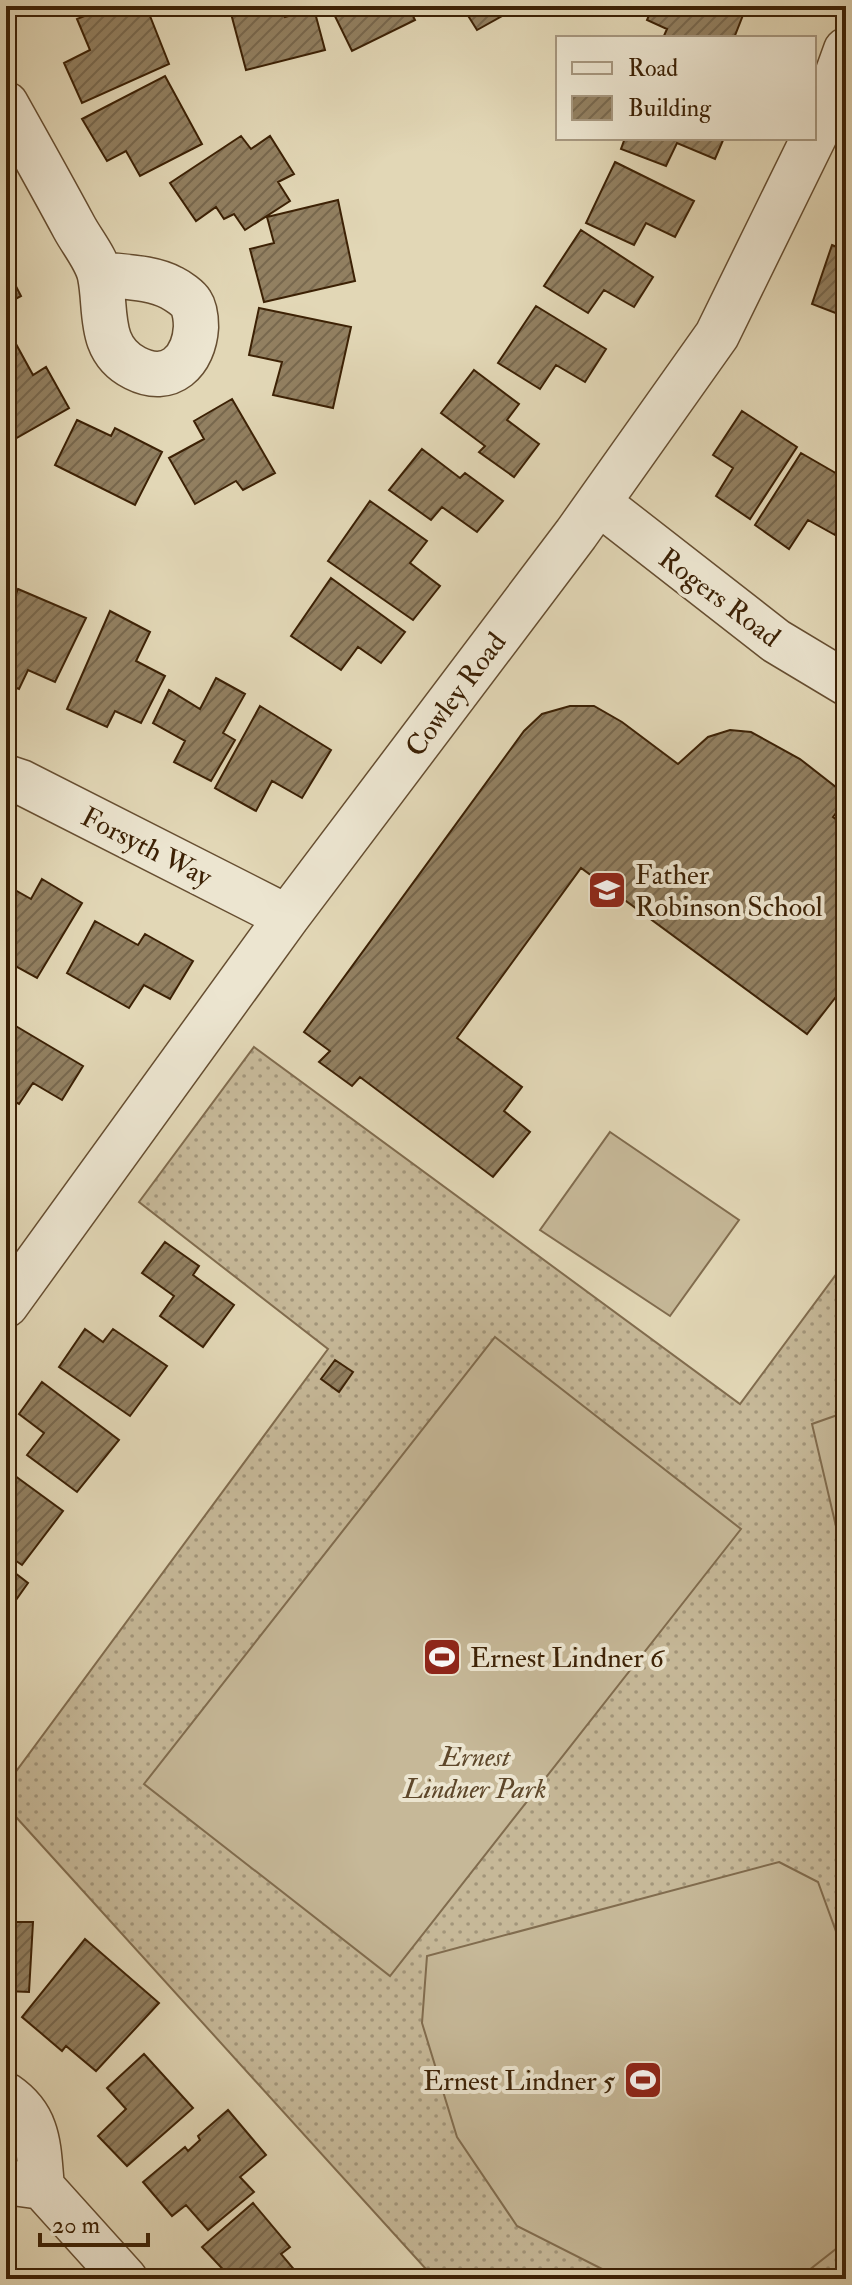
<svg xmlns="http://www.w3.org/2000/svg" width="852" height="2285" font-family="'IM FELL Double Pica',serif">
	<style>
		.grass { fill: url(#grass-dots); stroke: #816c4e; stroke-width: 2 }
		.garden { fill: #c6b898; stroke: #816c4e; stroke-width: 2 }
		.building { fill: url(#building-hatch); stroke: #3c2105; stroke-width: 2 }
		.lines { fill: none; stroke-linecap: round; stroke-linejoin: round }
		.minor-casing { stroke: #664e31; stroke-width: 47 }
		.minor { stroke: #ece5d0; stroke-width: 44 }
		.labels { text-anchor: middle; stroke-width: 8; stroke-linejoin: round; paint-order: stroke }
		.street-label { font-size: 28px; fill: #3c2105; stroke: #ece5d0 }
		.poi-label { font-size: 28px; fill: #3c2105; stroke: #ece5d0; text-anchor: start }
		.park-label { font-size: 28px; font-style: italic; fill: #5e472a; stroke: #ece5d0 }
	</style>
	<defs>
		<pattern id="grass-dots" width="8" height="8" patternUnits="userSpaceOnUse" patternTransform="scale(2)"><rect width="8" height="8" fill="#c6b898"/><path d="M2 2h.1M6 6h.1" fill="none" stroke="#a2957a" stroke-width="1.8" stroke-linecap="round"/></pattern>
		<pattern id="building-hatch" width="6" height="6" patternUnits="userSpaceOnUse" patternTransform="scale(2)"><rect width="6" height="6" fill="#928061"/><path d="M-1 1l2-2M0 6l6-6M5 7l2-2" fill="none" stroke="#78684e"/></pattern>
	</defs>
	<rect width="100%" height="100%" fill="#e2d7b6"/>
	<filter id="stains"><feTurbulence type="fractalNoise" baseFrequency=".0025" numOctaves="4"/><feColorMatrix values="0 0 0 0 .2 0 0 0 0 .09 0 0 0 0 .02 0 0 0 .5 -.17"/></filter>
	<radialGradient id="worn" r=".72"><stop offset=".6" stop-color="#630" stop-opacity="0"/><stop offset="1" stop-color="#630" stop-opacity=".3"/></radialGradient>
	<path class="grass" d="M254,1047L740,1404L846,1261V2279H435L6,1806V1785L328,1349L139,1202Z"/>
	<path class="garden" d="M610,1132L739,1220L670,1316L540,1230Z
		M495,1337L741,1529L390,1976L144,1784Z
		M846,1412V1569L812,1424Z
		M779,1862L818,1882L846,1959V2241L804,2274L783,2279H664L604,2270L517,2226L457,2137L422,2023L427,1956Z"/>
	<path class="building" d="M109,6H146L169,64L82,103L64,63L90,50L77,19Z
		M229,6H282L285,17L314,9L325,50L246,70Z
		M330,6H408L415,20L352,51Z
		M462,6H520L477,30Z
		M653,6H720L743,15L734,38H663L667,29L647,20Z
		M165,76L202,144L140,176L126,151L107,161L82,119Z
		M241,136L251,149L270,136L294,174L278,182L290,201L245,230L234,214L224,219L216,207L196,221L170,183Z
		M625,138H724L715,159L677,143L666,166L621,149Z
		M615,162L694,201L675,237L646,223L634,245L586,223Z
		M338,200L355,281L264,302L250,249L274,243L267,217Z
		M581,230L653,277L634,307L604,290L588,313L544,286Z
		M832,245L846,251V317L812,304Z
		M6,267L21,296L6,304Z
		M536,306L606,349L585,382L556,365L540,389L498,363Z
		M259,308L351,327L333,408L273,395L282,362L249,355Z
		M16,344L33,375L46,367L69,408L6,444V349Z
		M474,370L519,404L507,420L539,444L514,477L479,452L485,446L441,413Z
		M232,399L275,473L243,490L236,481L195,504L169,458L204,439L194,421Z
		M742,411L797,447L750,519L716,496L733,468L713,455Z
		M77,420L111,436L115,428L162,452L135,505L55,465Z
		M422,449L460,478L465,473L503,501L477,532L442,507L431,520L389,490Z
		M801,453L846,479V516L835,535L808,520L789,549L755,525Z
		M370,501L427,541L410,563L440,586L413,620L328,561Z
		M331,578L405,632L381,663L358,647L341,670L291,636Z
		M18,589L86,618L55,682L28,670L19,689L6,684V618Z
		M110,611L150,632L136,661L165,676L141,723L115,711L107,727L67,709Z
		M216,678L245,694L223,733L235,740L211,781L174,762L185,741L153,723L169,690L200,709Z
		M260,706L331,750L302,798L272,781L256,811L215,788Z
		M570,706H594L622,722L678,764L708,737L730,730L751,732L800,759L846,795V800L833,817L846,827V984L807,1034L581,868L457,1038L522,1087L504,1111L530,1132L493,1177L360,1077L352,1086L319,1062L330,1051L304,1032L524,731L542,714Z
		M42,879L82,903L37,978L6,961V885L31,899Z
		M95,921L138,945L145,934L193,961L170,999L144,985L129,1008L67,973Z
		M9,1022L83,1066L62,1100L33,1083L19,1104L6,1097V1027Z
		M165,1242L199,1266L193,1275L234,1305L203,1347L160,1316L174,1296L142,1273Z
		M85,1329L103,1342L113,1329L167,1366L130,1416L59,1367Z
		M335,1360L353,1372L339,1392L321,1379Z
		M42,1382L119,1440L77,1492L27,1455L44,1433L19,1414Z
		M7,1470L63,1511L22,1565L6,1554Z
		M6,1566L28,1583L6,1614Z
		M6,1922H33L29,1992L6,1991Z
		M85,1939L159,2003L96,2071L66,2046L62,2051L22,2017Z
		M144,2054L193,2108L127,2166L98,2136L126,2109L107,2088Z
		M228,2110L266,2155L240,2177L254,2192L208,2230L186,2205L172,2216L143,2182L185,2147L188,2151L200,2140L198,2136Z
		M253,2203L290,2247L281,2254L302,2279H232L202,2247Z"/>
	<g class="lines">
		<defs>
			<path id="minor" d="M6,104C29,145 52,186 74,227C82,242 97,260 100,276C107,309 97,349 135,368C170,386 194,361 196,327C196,320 195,309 191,303C188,298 178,291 172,288C152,277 123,277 100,274
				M599,503L776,641L846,683
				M6,777L21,782L287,917
				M6,1305L287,917L576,534L717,335L816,133L846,50
				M6,2095C41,2119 38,2149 42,2187L6,2182
				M42,2187L125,2279"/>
		</defs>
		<use href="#minor" class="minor-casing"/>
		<use href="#minor" class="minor"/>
	</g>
	<defs>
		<symbol id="school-square" viewBox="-11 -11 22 22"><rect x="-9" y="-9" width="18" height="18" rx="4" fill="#8f2418" stroke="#ece5d0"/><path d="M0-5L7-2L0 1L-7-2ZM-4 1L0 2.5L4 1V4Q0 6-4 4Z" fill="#fff"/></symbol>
		<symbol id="stadium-square" viewBox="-11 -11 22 22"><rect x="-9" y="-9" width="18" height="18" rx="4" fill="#8f2418" stroke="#ece5d0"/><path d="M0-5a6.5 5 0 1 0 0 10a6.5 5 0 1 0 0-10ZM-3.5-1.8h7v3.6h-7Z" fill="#fff"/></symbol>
	</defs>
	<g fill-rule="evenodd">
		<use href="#school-square" x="585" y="868" width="44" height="44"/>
		<use href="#stadium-square" x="420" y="1635" width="44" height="44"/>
		<use href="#stadium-square" x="621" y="2058" width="44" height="44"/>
	</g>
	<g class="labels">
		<g class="street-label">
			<text transform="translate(720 597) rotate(37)" y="10">Rogers Road</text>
			<text transform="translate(455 694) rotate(-53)" y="10">Cowley Road</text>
			<text transform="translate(147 846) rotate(27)" y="10">Forsyth Way</text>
		</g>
		<g class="poi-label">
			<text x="635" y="884">Father<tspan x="635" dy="32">Robinson School</tspan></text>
			<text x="470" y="1667">Ernest Lindner 6</text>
			<text x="615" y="2090" text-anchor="end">Ernest Lindner 5</text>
		</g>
		<g class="park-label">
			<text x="475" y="1766">Ernest<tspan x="475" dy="32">Lindner Park</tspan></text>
		</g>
	</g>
	<rect width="852" height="2285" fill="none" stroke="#e2d7b6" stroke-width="32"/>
	<rect x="8" y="8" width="836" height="2269" fill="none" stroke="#3c2105" stroke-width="4"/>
	<rect x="16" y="16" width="820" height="2253" fill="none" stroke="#3c2105" stroke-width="2"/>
	<rect x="556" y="36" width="260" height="104" fill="#ece5d0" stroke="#a6977f" stroke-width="2"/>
	<rect x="572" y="62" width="40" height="12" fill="#ece5d0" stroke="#a6977f" stroke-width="2"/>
	<text x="628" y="76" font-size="24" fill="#3c2105">Road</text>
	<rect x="572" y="96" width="40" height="24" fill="url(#building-hatch)" stroke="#a6977f" stroke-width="2"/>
	<text x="628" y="116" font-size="24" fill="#3c2105">Building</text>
	<path d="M40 2233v12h108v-12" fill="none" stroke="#3c2105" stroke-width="4"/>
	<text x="52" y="2233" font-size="24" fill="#3c2105" stroke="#ece5d0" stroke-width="6" paint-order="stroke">20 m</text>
	<rect width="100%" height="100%" filter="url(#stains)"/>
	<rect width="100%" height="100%" fill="url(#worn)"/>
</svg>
